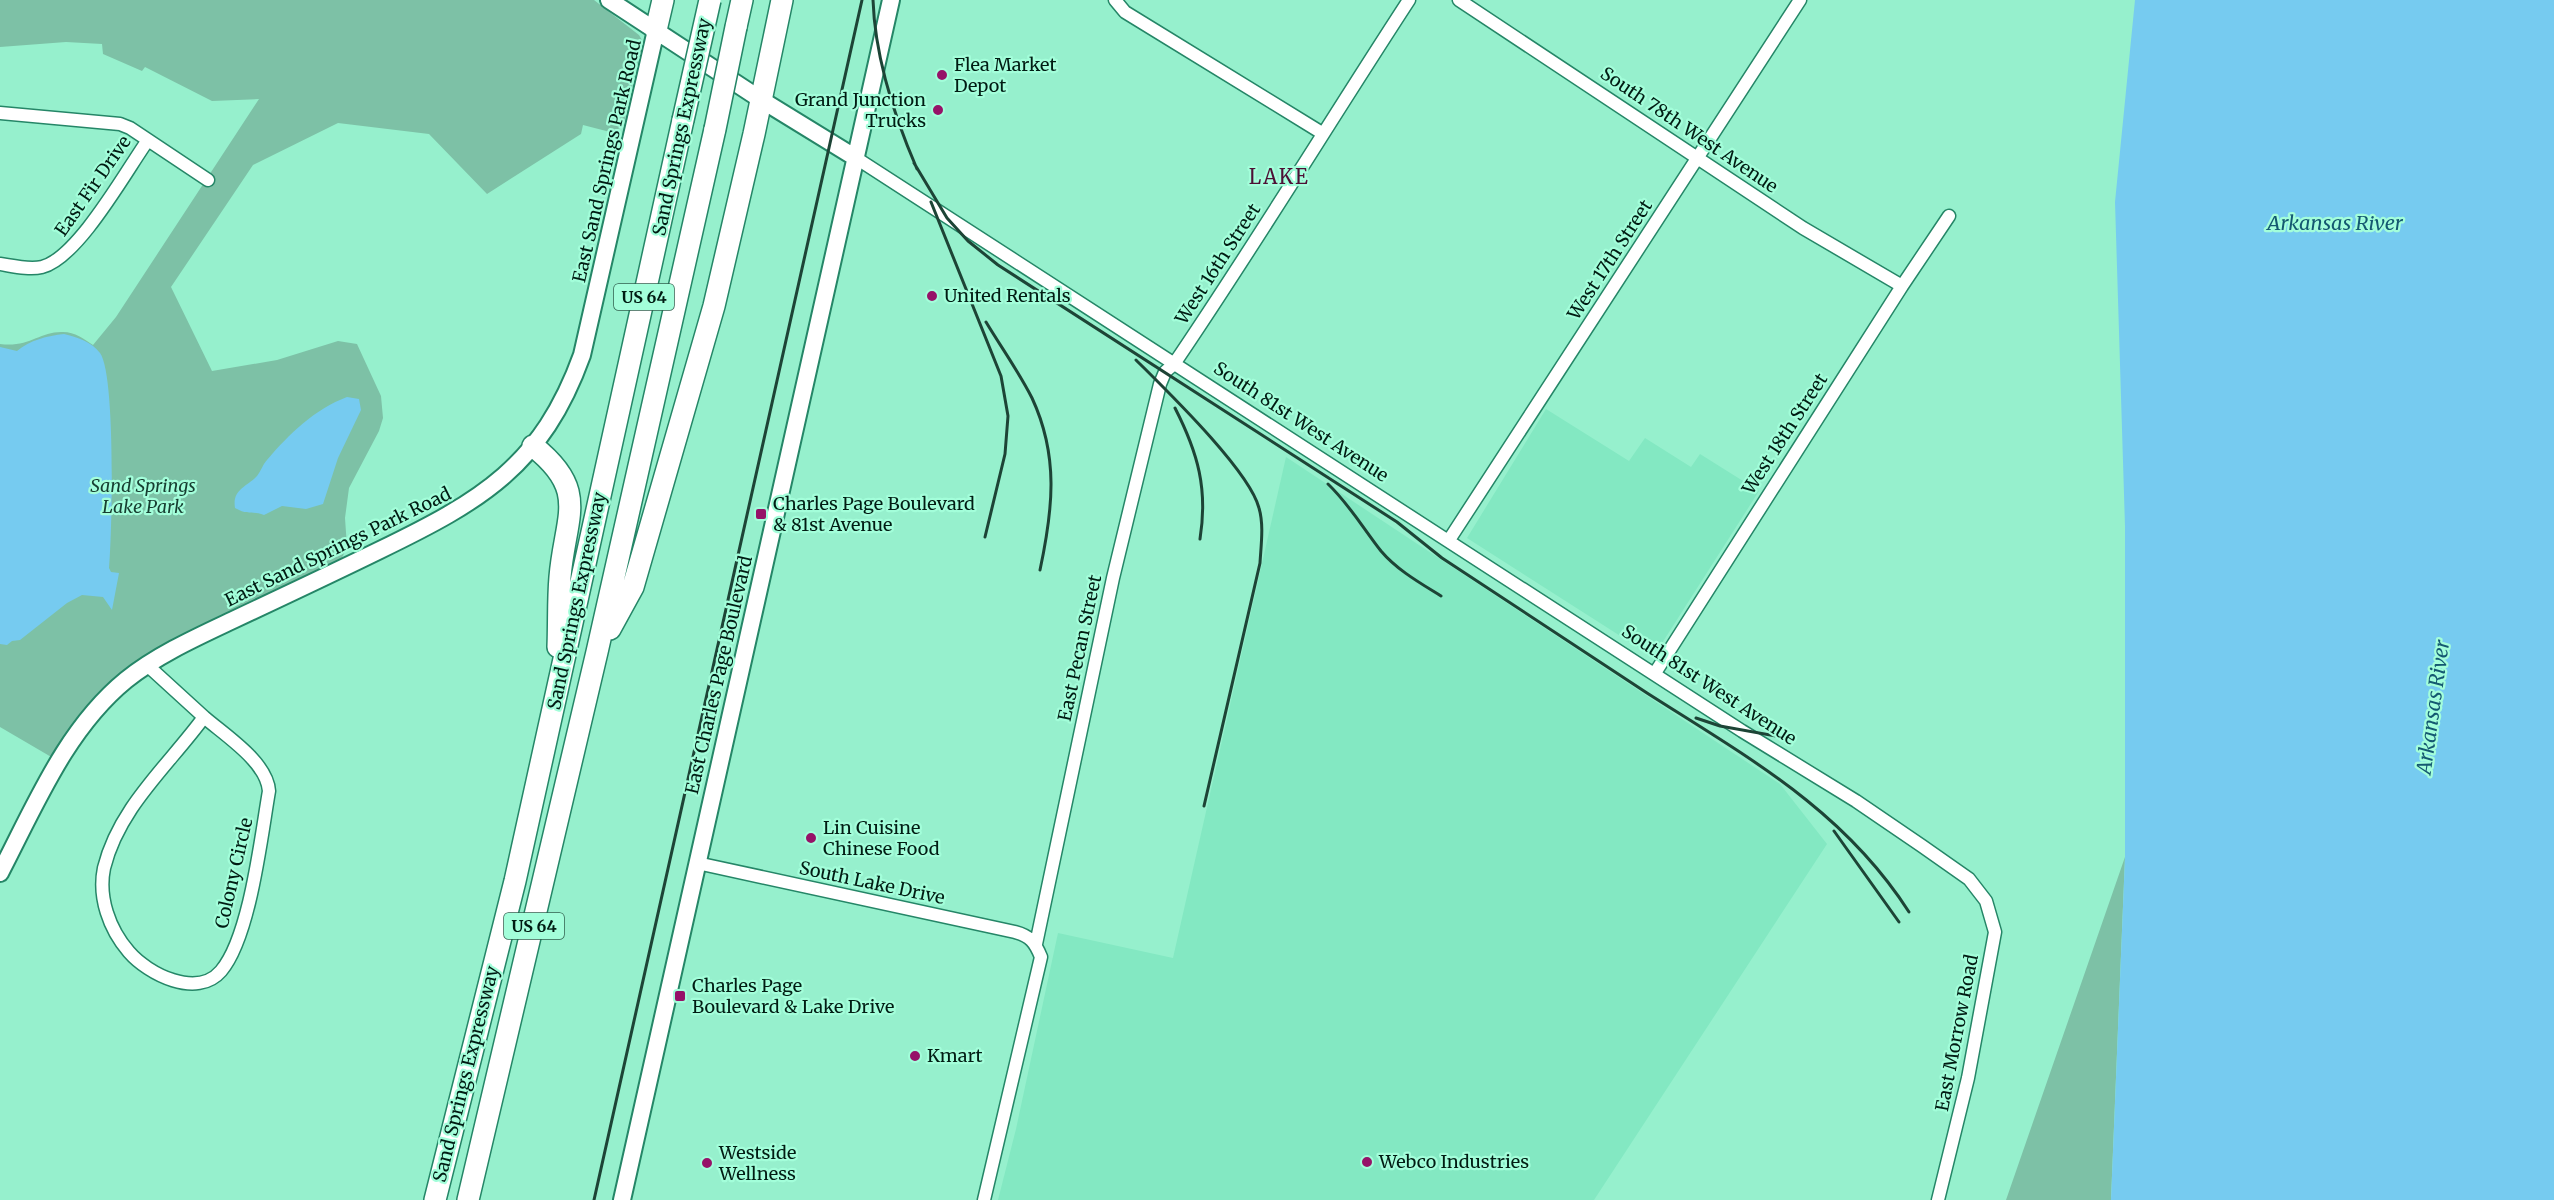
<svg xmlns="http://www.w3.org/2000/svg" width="2554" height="1200" font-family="Merriweather,serif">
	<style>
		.built { fill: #83e8c2 }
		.green { fill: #7dc1a6 }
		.water { fill: #76cbf0 }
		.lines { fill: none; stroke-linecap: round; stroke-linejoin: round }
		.street-casing { stroke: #258667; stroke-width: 15 }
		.secondary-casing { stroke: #258667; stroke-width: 20 }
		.highway-casing { stroke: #258667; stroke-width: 24 }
		.street { stroke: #fff; stroke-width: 12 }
		.secondary { stroke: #fff; stroke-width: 16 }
		.highway { stroke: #fff; stroke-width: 21 }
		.rail { stroke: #1d4436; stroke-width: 3 }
		.highway-bridge-casing { stroke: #258667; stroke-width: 24; stroke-linecap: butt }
		.highway-bridge { stroke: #fff; stroke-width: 21 }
		.poi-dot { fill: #961268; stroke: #a3feda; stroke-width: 2 }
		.labels { text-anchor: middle; stroke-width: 4.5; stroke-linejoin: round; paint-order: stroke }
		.shield { fill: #a3feda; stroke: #32604f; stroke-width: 1.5 }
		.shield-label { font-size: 16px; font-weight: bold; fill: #011c13 }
		.poi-label { font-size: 18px; fill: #011c13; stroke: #a3feda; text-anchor: start }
		.street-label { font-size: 18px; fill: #011c13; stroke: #a3feda }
		.park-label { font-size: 18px; font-style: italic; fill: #173e31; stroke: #a3feda }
		.neighbourhood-label { font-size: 20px; letter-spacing: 1.5px; fill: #4d1035; stroke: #a3feda }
		.water-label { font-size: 20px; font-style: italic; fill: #145871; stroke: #a3feda }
	</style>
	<rect width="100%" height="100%" fill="#96f0cd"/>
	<path class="built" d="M1546,409L1629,461L1645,438L1691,467L1700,454L1759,491L1657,651L1647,653L1467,538Z
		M1286,457L1780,784L1827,844L1594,1200H998L1016,1129L1058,933L1173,958Z"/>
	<path class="green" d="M0,0H594L639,35L646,47L643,58L639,57L623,127L610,132L583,125L581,134L487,194L429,134L338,123L253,165L171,287L212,371L277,360L338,341L357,344L381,396L383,418L379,431L349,488L345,518L347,547L341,560L148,657L80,715L53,758L0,727V344C29,348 40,331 63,332C75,332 84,339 93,345L116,317L259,99L212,101L145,67L142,71L103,54L102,44L66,42L0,47Z
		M2125,857L2111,1200H2006Z"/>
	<path class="water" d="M2135,0H2554V1200H2111L2125,857V526L2115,202Z
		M64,334C77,337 92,342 100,353C116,375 112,535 109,568L111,572L119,573L112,610L103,597L82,595L67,603L20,640L12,641L7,645L0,644V347L17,351C30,340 47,336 64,334Z
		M347,397L359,399L361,410L338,458L323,504L306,509L282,506L264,515C252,510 249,516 235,508C232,489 247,487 257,476C261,471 263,464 267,460C289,434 315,409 347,397Z"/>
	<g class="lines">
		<defs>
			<path id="street" d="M1115,0L1125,12L1322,133
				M1459,0L1803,228L1902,286
				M0,113L120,124L130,128L208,180
				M856,158L1742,731L1856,801L1922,846L1969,879L1986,901L1995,932L1968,1078L1938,1200
				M0,264C13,266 29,270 42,267C78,258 126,171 148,140
				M1449,540L1800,0
				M147,665L204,717
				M1655,673L1902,286L1949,216
				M204,717C226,736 267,762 269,791C261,837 250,937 221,971C197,999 148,974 129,952C109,929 98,897 104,868C119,807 169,765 204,717Z
				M697,863L1015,932C1030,936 1035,942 1041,957L984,1200
				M1036,944L1113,578L1160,384L1165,372L1174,364C1255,245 1330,121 1409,0"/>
			<path id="secondary" d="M609,0L760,99L856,158
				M0,873C35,806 66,729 126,680C157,655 197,637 233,620C282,597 331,574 380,550C481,501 542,466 582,355L656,30
				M622,1200L891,0"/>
			<path id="highway" d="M736,27L742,0
				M656,30L663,0
				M533,446C590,491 565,516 560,577C558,600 559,623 558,647
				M610,629L633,587L714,306L754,134L782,0
				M435,1200L515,881L683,120
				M468,1200L597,652L715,129"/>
		</defs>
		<use href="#street" class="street-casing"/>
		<use href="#secondary" class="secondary-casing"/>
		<use href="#highway" class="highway-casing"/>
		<use href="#street" class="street"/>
		<use href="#secondary" class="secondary"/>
		<use href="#highway" class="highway"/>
		<path class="rail" d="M873,0C875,58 894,116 917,169
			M914,163L947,218L968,241L998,265L1397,522L1442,558C1510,603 1578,648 1647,693C1747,757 1843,809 1909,912
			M931,202L1001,376L1008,416L1005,454L985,537
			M986,322C1001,347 1019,372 1032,398C1059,456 1053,509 1040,570
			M1136,360C1166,390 1249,470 1259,508C1264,525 1261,545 1260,563L1204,806
			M1175,408C1198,453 1208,489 1200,539
			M1328,484C1349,504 1363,528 1381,551C1397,570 1420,583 1441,596
			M1696,718L1720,726L1781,737
			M1834,831L1899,922
			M594,1200L862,0"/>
		<defs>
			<path id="highway-bridge" d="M683,120L710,0
				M715,129L736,27"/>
		</defs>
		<use href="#highway-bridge" class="highway-bridge-casing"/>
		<use href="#highway-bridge" class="highway-bridge"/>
	</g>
	<g class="poi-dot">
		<circle cx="942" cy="75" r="6"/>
		<circle cx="938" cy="110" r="6"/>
		<circle cx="932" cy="296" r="6"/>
		<rect x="755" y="508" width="12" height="12" rx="3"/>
		<circle cx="811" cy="838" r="6"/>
		<rect x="674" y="990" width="12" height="12" rx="3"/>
		<circle cx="915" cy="1056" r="6"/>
		<circle cx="1367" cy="1162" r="6"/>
		<circle cx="707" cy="1163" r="6"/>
	</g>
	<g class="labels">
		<g class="shield">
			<rect x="614" y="284" width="60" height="26" rx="4.5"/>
			<rect x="504" y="913" width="60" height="26" rx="4.5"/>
		</g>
		<g class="shield-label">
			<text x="644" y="303">US 64</text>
			<text x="534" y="932">US 64</text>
		</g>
		<g class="poi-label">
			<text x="954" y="71">Flea Market<tspan x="954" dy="21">Depot</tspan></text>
			<text x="926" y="106" text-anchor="end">Grand Junction<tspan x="926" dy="21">Trucks</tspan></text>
			<text x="944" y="302">United Rentals</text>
			<text x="773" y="510">Charles Page Boulevard<tspan x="773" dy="21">&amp; 81st Avenue</tspan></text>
			<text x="823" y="834">Lin Cuisine<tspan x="823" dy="21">Chinese Food</tspan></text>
			<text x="692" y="992">Charles Page<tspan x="692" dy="21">Boulevard &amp; Lake Drive</tspan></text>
			<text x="927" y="1062">Kmart</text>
			<text x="719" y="1159">Westside<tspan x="719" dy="21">Wellness</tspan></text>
			<text x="1379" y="1168">Webco Industries</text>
		</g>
		<g class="street-label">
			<text transform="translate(682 127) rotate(-78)" y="6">Sand Springs Expressway</text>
			<text transform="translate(1689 130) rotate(34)" y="6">South 78th West Avenue</text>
			<text transform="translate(607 161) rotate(-77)" y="6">East Sand Springs Park Road</text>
			<text transform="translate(93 186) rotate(-55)" y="6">East Fir Drive</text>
			<text transform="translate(1610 260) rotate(-57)" y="6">West 17th Street</text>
			<text transform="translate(1218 264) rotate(-57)" y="6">West 16th Street</text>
			<text transform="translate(1301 422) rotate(33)" y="6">South 81st West Avenue</text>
			<text transform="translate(1785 434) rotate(-57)" y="6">West 18th Street</text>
			<text transform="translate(338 547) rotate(-26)" y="6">East Sand Springs Park Road</text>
			<text transform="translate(577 601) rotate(-78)" y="6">Sand Springs Expressway</text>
			<text transform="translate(1080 648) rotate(-78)" y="6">East Pecan Street</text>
			<text transform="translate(719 675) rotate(-77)" y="6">East Charles Page Boulevard</text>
			<text transform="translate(1709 685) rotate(33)" y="6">South 81st West Avenue</text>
			<text transform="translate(234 873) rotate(-77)" y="6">Colony Circle</text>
			<text transform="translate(872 883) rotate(12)" y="6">South Lake Drive</text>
			<text transform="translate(1957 1033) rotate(-79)" y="6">East Morrow Road</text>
			<text transform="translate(466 1074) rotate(-76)" y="6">Sand Springs Expressway</text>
		</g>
		<g class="park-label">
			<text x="143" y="492">Sand Springs<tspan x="143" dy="21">Lake Park</tspan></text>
		</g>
		<g class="neighbourhood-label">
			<text x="1279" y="184">LAKE</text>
		</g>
		<g class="water-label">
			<text x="2335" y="230">Arkansas River</text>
			<text transform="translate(2433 707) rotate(-82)" y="7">Arkansas River</text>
		</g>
	</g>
</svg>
